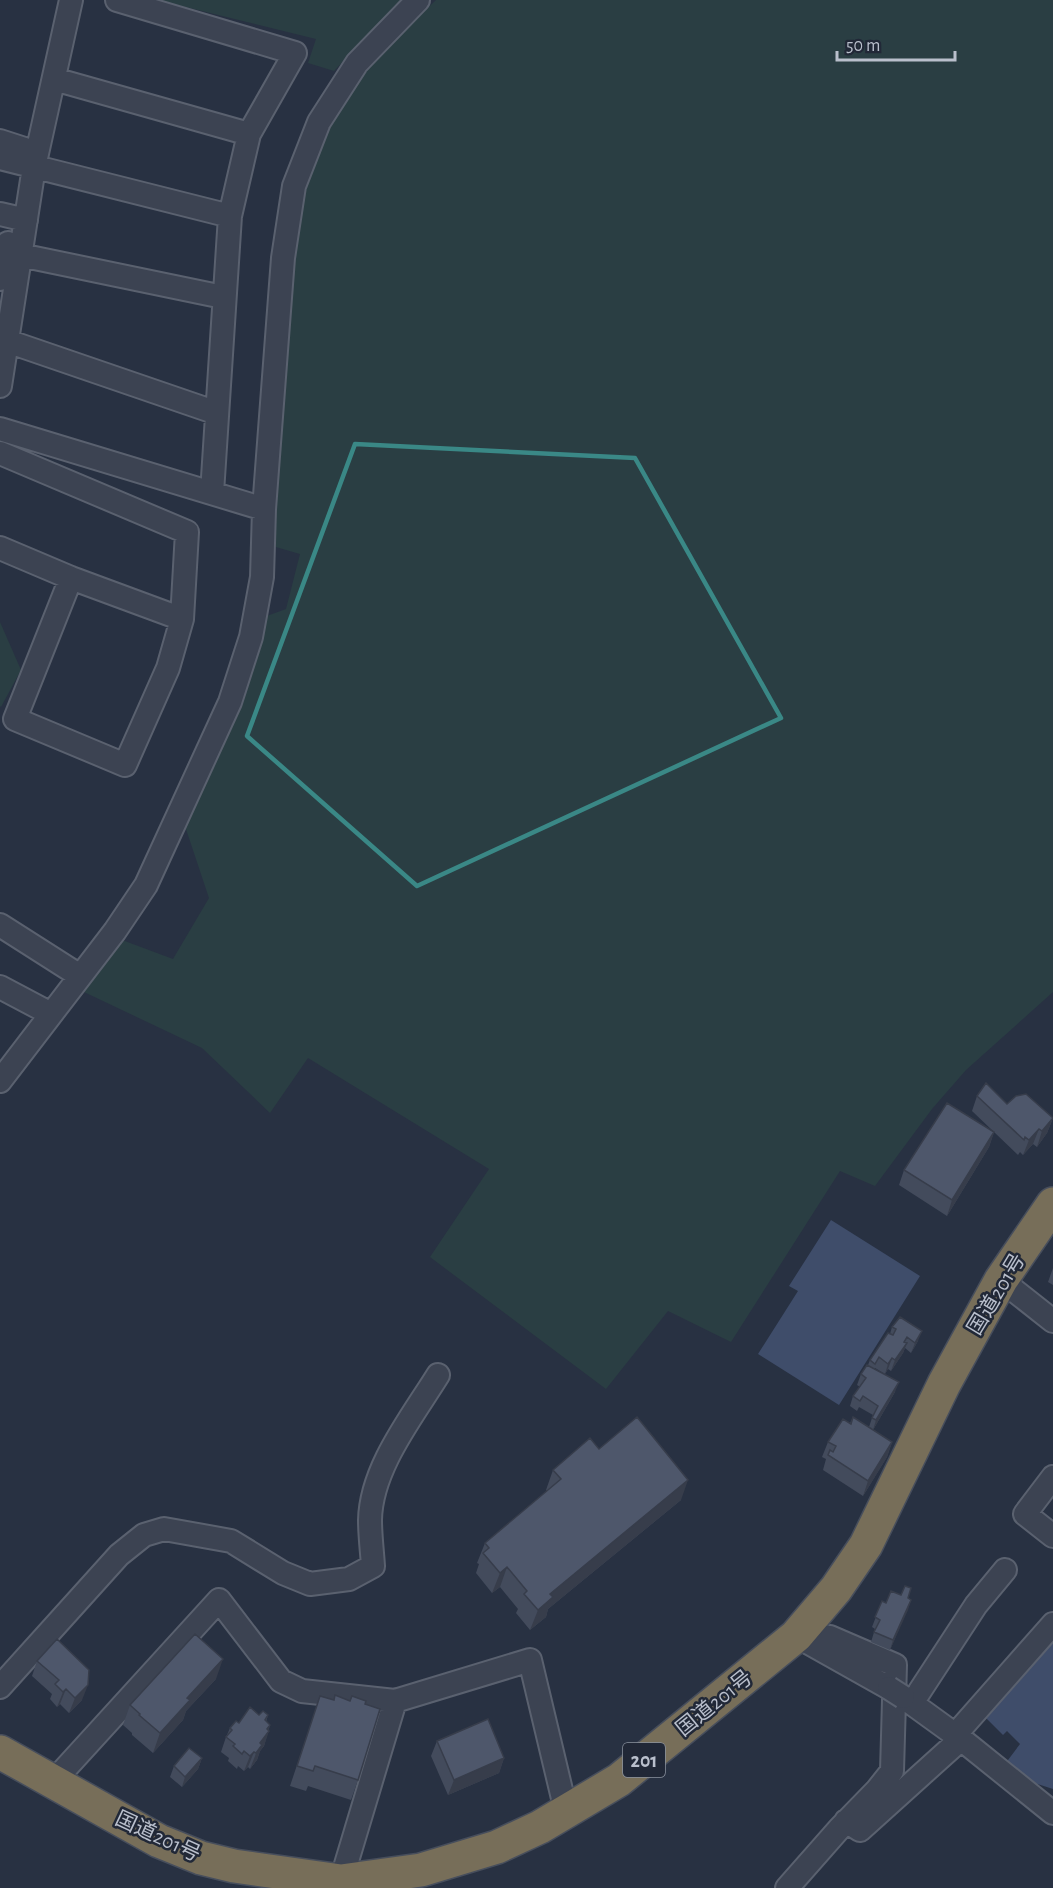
<svg xmlns="http://www.w3.org/2000/svg" width="1053" height="1888" font-family="'Alegreya Sans','Noto Sans JP',sans-serif">
	<style>
		.green { fill: #2a3e43 }
		.water { fill: #3f4d6a }
		.lines { fill: none; stroke-linecap: round; stroke-linejoin: round }
		.minor-casing { stroke: #5a616f; stroke-width: 26 }
		.highway-casing { stroke: #474e5c; stroke-width: 36 }
		.minor { stroke: #3c4352; stroke-width: 22 }
		.highway { stroke: #776e59; stroke-width: 33 }
		.minor-bridge-casing { stroke: #5a616f; stroke-width: 26; stroke-linecap: butt }
		.minor-bridge { stroke: #3c4352; stroke-width: 22 }
		.wall { fill: #434b5c }
		.shaded-wall { fill: #373d4b }
		.building { fill: #4e576b; stroke: #373d4b; stroke-width: 1.5 }
		.marked { fill: none; stroke: #3a8886; stroke-width: 4.5; stroke-linejoin: round }
		.labels { text-anchor: middle; stroke-width: 5; stroke-linejoin: round; paint-order: stroke }
		.shield { fill: #212837; stroke: #8b929f; stroke-width: 1.5 }
		.shield-label { font-size: 20px; font-weight: bold; fill: #b9bfcc }
		.street-label { font-size: 21px; fill: #b9bfcc; stroke: #212837 }
	</style>
	<rect width="100%" height="100%" fill="#283142"/>
	<path class="green" d="M157,0H401L334,71L308,63L316,39Z
		M436,0H1053V992L966,1070L932,1109L875,1186L840,1171L731,1342L668,1311L606,1389L430,1257L489,1169L308,1058L270,1113L202,1048L84,992L122,940L173,959L209,898L184,823L264,617L286,609L300,554L269,545L294,231C303,180 317,131 349,90C374,57 407,29 436,0Z
		M0,622L21,670L1,707L0,706Z"/>
	<path class="water" d="M831,1220L920,1276L839,1405L758,1354L798,1291L789,1286Z
		M1053,1637V1789L1022,1779L1005,1764L1020,1744L1007,1731L1003,1735L985,1717Z"/>
	<g class="lines">
		<defs>
			<path id="minor" d="M117,0L295,53L249,134L230,216L212,493
				M54,79L249,134
				M0,141L37,153
				M0,158L230,216
				M0,214L26,220
				M20,255L223,297
				M0,279L8,243
				M7,341L217,413
				M0,386L34,167L71,0
				M0,429L264,509
				M0,453L187,532L182,619L168,668L125,765L15,719L71,578
				M0,548L71,578L182,619
				M0,925L80,976
				M0,987L51,1014
				M0,1081L115,931L146,885L230,702L251,637L262,577L264,509L283,258L294,186L319,122L357,63L418,0
				M1001,1280L1053,1321
				M1053,1477L1025,1514L1053,1536
				M800,1638L889,1688
				M0,1687L119,1555L144,1535L164,1529L231,1541L283,1573L310,1584L349,1579L373,1566C372,1551 370,1535 370,1520C371,1468 412,1417 438,1375
				M903,1697L961,1739L1053,1813
				M912,1703L976,1605L1005,1570
				M955,1735L1053,1624
				M53,1782L219,1600L281,1681L302,1691L395,1701L530,1660L566,1811
				M846,1821L860,1830L961,1739
				M337,1888L341,1881L395,1701
				M787,1888L839,1829L877,1790L892,1771L895,1665L830,1637L796,1636"/>
			<path id="highway" d="M0,1752L159,1841L201,1858L234,1866L341,1881L421,1870L497,1847L540,1827L619,1780L796,1636L836,1589L866,1545L944,1384L1001,1280L1053,1204"/>
		</defs>
		<use href="#minor" class="minor-casing"/>
		<use href="#highway" class="highway-casing"/>
		<use href="#minor" class="minor"/>
		<use href="#highway" class="highway"/>
		<defs>
			<path id="minor-bridge" d="M889,1688L903,1697"/>
		</defs>
		<use href="#minor-bridge" class="minor-bridge-casing"/>
		<use href="#minor-bridge" class="minor-bridge"/>
	</g>
	<path class="wall" d="M977,1096L1053,1118L1047,1133L1037,1147L1033,1144L1023,1155L1020,1152L1018,1155L994,1132L989,1147L947,1216L899,1185L904,1170L994,1132L972,1111Z
		M1053,1268V1285L1048,1282Z
		M892,1327L918,1341L911,1353L905,1348L903,1353L891,1371L888,1369L885,1374L875,1368V1369L895,1392L873,1430L892,1442L887,1457L863,1496L823,1470L826,1459L822,1457L828,1442L850,1423L853,1417L869,1427L873,1415L859,1407L857,1411L850,1406L853,1396L860,1387L857,1385L861,1374L868,1365L870,1360L890,1334Z
		M599,1449L681,1500L548,1609L546,1617L530,1630L516,1613L518,1609L500,1587L492,1593L476,1573L479,1564L477,1563L485,1543L547,1491L546,1490L553,1470Z
		M908,1598L911,1600L890,1650L871,1642L875,1629L872,1627L882,1601L886,1603Z
		M37,1661L82,1700L69,1713L60,1704L57,1707L50,1699L52,1694L32,1676Z
		M216,1679L186,1711L183,1720L153,1753L132,1735V1733L123,1725L130,1705Z
		M320,1696L334,1700L350,1701L365,1704L358,1780L351,1800L308,1786L306,1791L290,1786Z
		M259,1715H268L266,1722L270,1725L264,1746L260,1751L257,1760L250,1769L248,1767L244,1771L238,1766L237,1769L228,1761L229,1758L221,1752L226,1737L230,1728L239,1723Z
		M437,1741L504,1758L499,1773L448,1795L431,1756Z
		M202,1758L198,1769L182,1787L170,1777L174,1766Z"/>
	<path class="shaded-wall" d="M1053,1118L1047,1133L1037,1147L1042,1131Z
		M1039,1129L1033,1144L1023,1155L1029,1140Z
		M994,1132L989,1147L947,1216L952,1200Z
		M922,1331L918,1341L911,1353L915,1343Z
		M907,1343L903,1353L891,1371L895,1360Z
		M892,1358L888,1369L885,1374L888,1364Z
		M899,1382L895,1392L873,1430L876,1420Z
		M892,1442L887,1457L863,1496L868,1481Z
		M688,1480L681,1500L548,1609L546,1617L530,1630L538,1610L550,1594Z
		M507,1567L500,1587L492,1593L500,1573Z
		M911,1600L908,1610L890,1650L893,1640Z
		M223,1659L216,1679L186,1711L183,1720L153,1753L160,1733L187,1698Z
		M88,1685L82,1700L69,1713L75,1698Z
		M66,1689L60,1704L57,1707L63,1692Z
		M270,1725L267,1734L269,1731L264,1746L260,1751L257,1760L250,1769L260,1743Z
		M254,1752L248,1767L244,1771L250,1756Z
		M202,1758L198,1769L182,1787L185,1777Z
		M504,1758L499,1773L448,1795L454,1780Z"/>
	<path class="building" d="M986,1083L1007,1104L1016,1096L1026,1094L1053,1118L1042,1131L1039,1129L1029,1140L1025,1137L1024,1140L977,1096Z
		M947,1103L994,1132L952,1200L904,1170Z
		M900,1317L922,1331L915,1343L907,1337L904,1342L907,1343L895,1360L892,1358L888,1364L879,1357L875,1364L870,1360L888,1333L893,1335L896,1329L892,1327Z
		M867,1365L899,1382L876,1420L872,1418L878,1406L863,1396L860,1401L853,1396L866,1378L861,1374Z
		M637,1417L688,1480L550,1594L553,1597L538,1610L524,1594L527,1591L507,1567L500,1573L483,1553L489,1548L485,1543L561,1479L553,1470L590,1438L599,1449Z
		M853,1417L892,1442L868,1481L828,1455L830,1450L833,1452L836,1446L828,1442L843,1419L851,1424Z
		M905,1586L911,1588L908,1598L911,1600L893,1640L874,1632L880,1620L875,1617L882,1601L886,1603L891,1591L901,1595Z
		M195,1634L223,1659L187,1698L190,1700L160,1733L139,1715L140,1714L130,1705Z
		M57,1639L89,1670L88,1685L75,1698L66,1689L63,1692L55,1684L59,1680L37,1661Z
		M335,1695L350,1701L352,1696L366,1701L365,1704L380,1709L358,1780L315,1766L313,1771L297,1766L320,1696L334,1700Z
		M250,1707L259,1715L263,1711L268,1715L265,1720L270,1725L267,1729L269,1731L260,1743L262,1745L256,1753L254,1752L250,1756L244,1751L242,1754L233,1746L235,1744L226,1737L232,1730L230,1728L236,1721L239,1723Z
		M488,1719L504,1758L454,1780L437,1741Z
		M189,1748L202,1758L185,1777L174,1766Z"/>
	<path class="marked" d="M355,444L635,458L781,718L417,886L247,736Z"/>
	<g class="labels">
		<rect class="shield" x="623" y="1743" width="42" height="34" rx="4.5"/>
		<g class="shield-label">
			<text x="644" y="1767">201</text>
		</g>
		<g class="street-label">
			<text transform="translate(996 1294) rotate(-59)" y="7">国道201号</text>
			<text transform="translate(714 1703) rotate(-39)" y="7">国道201号</text>
			<text transform="translate(158 1836) rotate(25)" y="7">国道201号</text>
		</g>
	</g>
	<path d="M837 51v9h118v-9" fill="none" stroke="#b9bfcc" stroke-width="3"/>
	<text x="846" y="51" font-size="18" fill="#b9bfcc" stroke="#212837" stroke-width="4.5" paint-order="stroke">50 m</text>
</svg>
